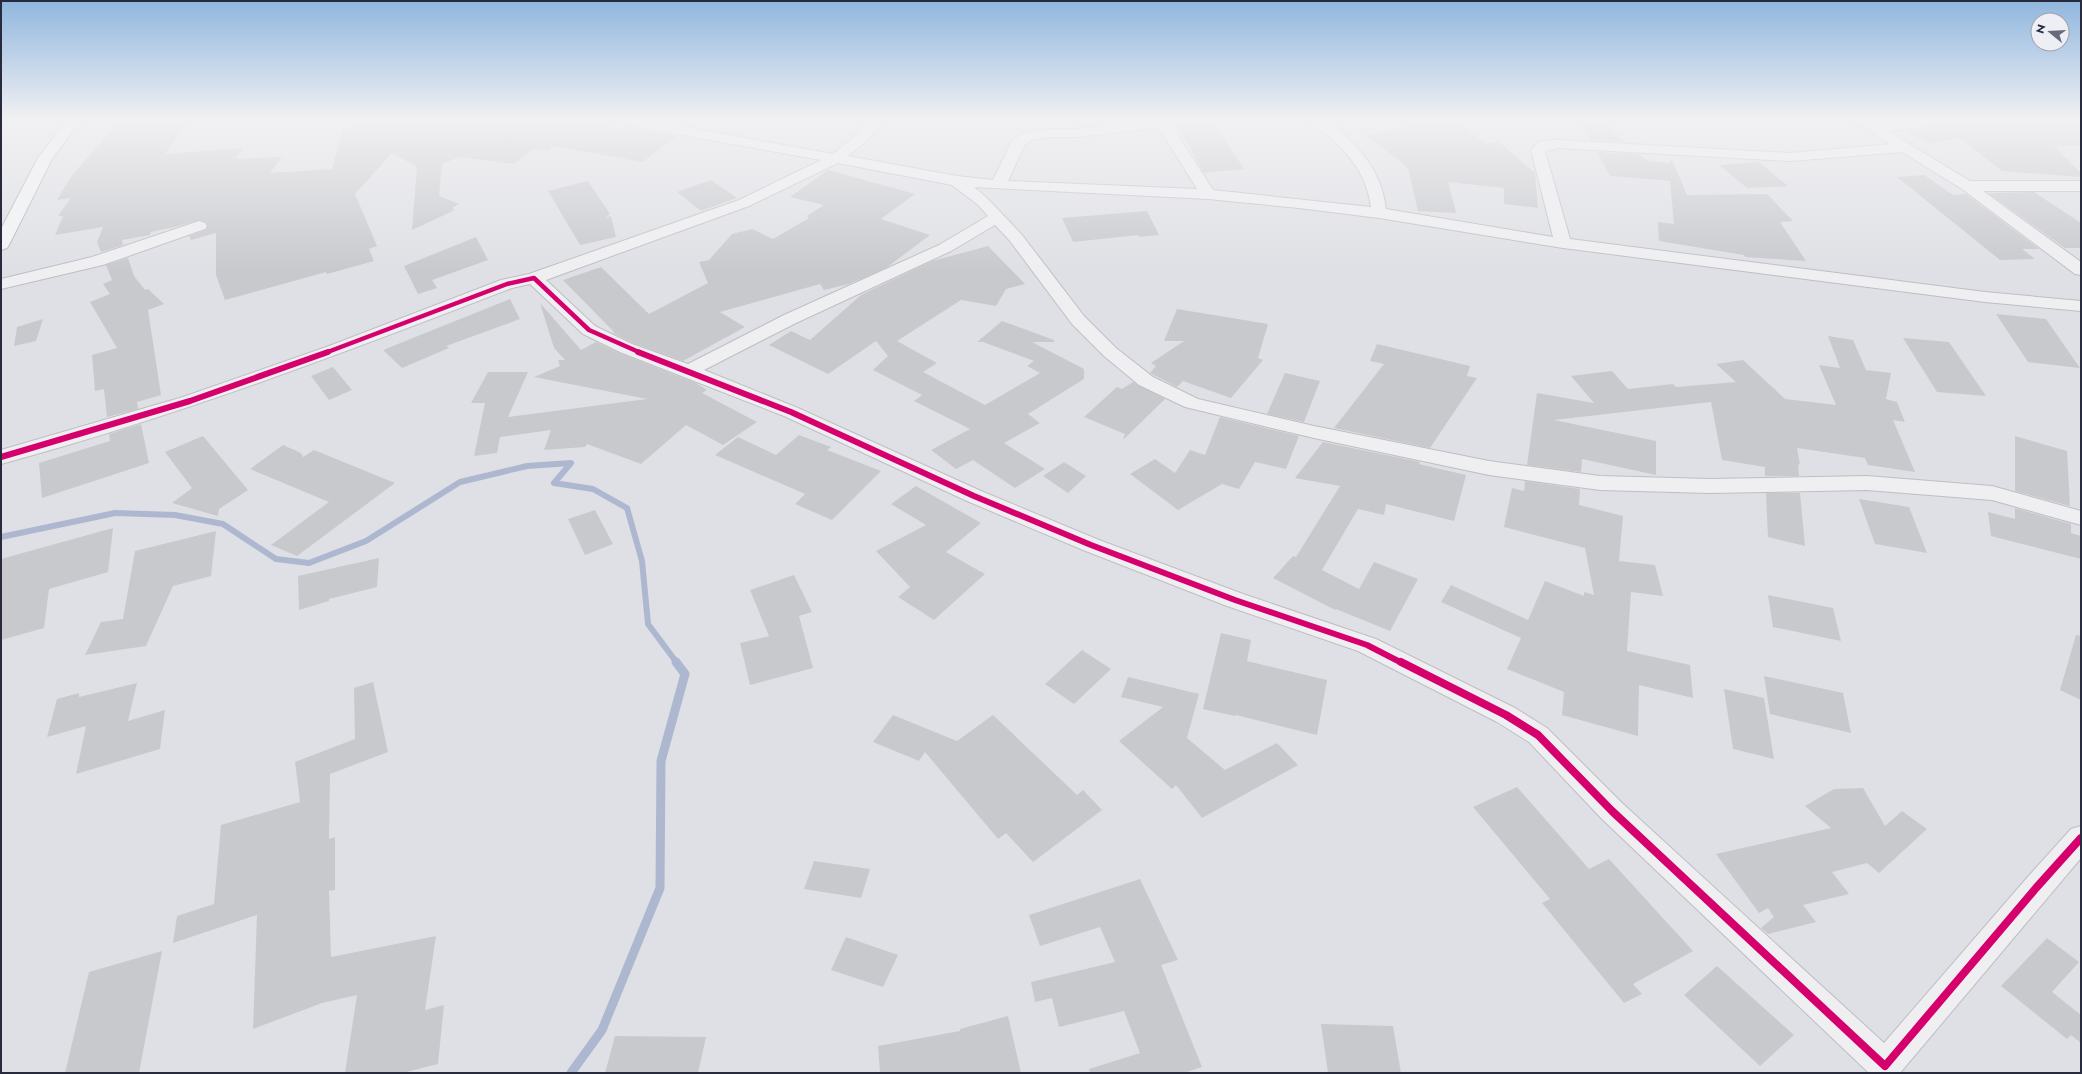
<svg xmlns="http://www.w3.org/2000/svg" width="2082" height="1074" font-family="Jost,sans-serif">
	<style>
		.lines { fill: none; stroke-linecap: round; stroke-linejoin: round }
		.stream-far1 { stroke: #adb8d0; stroke-width: 6 }
		.stream { stroke: #adb8d0; stroke-width: 9 }
		.building { fill: #c8c9cd }
		.minor-casing { stroke: #bebec3; stroke-width: 2 }
		.highway-casing { stroke: #b2b3b9; stroke-width: 2 }
		.minor { fill: #efeff1; fill-rule: evenodd }
		.highway { fill: #f3f4f5; fill-rule: evenodd }
		.cycleway-far2-casing { stroke: #edeff5; stroke-width: 6 }
		.cycleway-far1-casing { stroke: #edeff5; stroke-width: 8 }
		.cycleway-casing { stroke: #edeff5; stroke-width: 10 }
		.cycleway-far2 { stroke: #d6006c; stroke-width: 4.5 }
		.cycleway-far1 { stroke: #d6006c; stroke-width: 6 }
		.cycleway { stroke: #d6006c; stroke-width: 8 }
	</style>
	<rect width="100%" height="100%" fill="#dfe0e5"/>
	<g class="lines">
		<path class="stream-far1" d="M1,537L115,513L175,515L223,524L276,559L309,563L366,541L460,482L527,466L571,463L554,483L593,489L627,508L642,561L648,624L677,663"/>
		<path class="stream" d="M571,1073L602,1030L660,888L661,761L685,674L676,662"/>
	</g>
	<path class="building" d="M360,120H528L564,126L569,122L629,130L633,128L676,136L643,162L553,146L548,151L534,149L514,164L460,157L442,164L439,196L459,204L452,208L455,210L412,230L417,167L392,153L355,194L377,246L369,249L374,261L327,274L326,272L225,300L216,275V233L191,240L189,236L206,230L208,225L205,222L199,220L175,227L151,232L150,235L122,240L123,245L101,252L97,242L103,227L55,235L63,216H58L71,198L57,200L70,178L114,127L187,121L165,154L243,148L235,159L282,157L270,173L332,169L343,129L359,127Z
		M1445,120H1454L1486,144L1499,142L1535,173L1538,208L1504,204V188L1448,182L1456,213L1418,211L1408,168L1366,135Z
		M1581,120H1600L1626,142L1591,140Z
		M1955,120H2081V145L2054,146L2081,173V177L2002,171L1960,138L1928,143L1904,131L1947,125Z
		M1214,124L1244,169L1204,173L1178,127Z
		M1597,152L1639,154L1647,161L1669,163L1672,160L1687,195L1767,194L1793,221L1780,222L1806,261L1745,257L1744,255L1659,241L1658,222L1674,224L1670,181L1610,176Z
		M1759,162L1788,186L1747,188L1719,165Z
		M828,170L915,194L881,219L930,235L886,268L849,284L824,290L820,284L720,312L745,327L683,361L633,343L613,333L614,332L563,280L601,267L649,314L708,283L699,262L709,260L732,234L752,229L773,239L809,218L807,216L824,205L790,197Z
		M1924,175L1953,195L1966,194L2039,249H2022L2035,259L2000,260L1897,177Z
		M711,180L737,198L701,211L677,192Z
		M588,181L610,214L605,218L611,216L616,237L580,245L548,191Z
		M2034,192L2081,223V248H2065L1988,193Z
		M1147,211L1159,235L1139,237L1138,235L1073,242L1062,218Z
		M476,237L488,260L432,280L437,288L418,294L404,266Z
		M988,246L1025,284L1006,289L996,306L961,300L897,341L937,363L923,372L985,405L1040,373L1027,366L1034,361L983,342H977L1002,321L1054,340V342H1032L1084,369V379L1028,414L1040,423L1004,443L1045,469L1015,488L973,460L956,469L931,450L970,429L914,401L922,395L873,370L888,356L876,341L828,374L769,345L791,331L810,340L861,295L932,261Z
		M128,258L134,276L145,290L148,289L164,304L148,310L161,395L137,402L138,409L107,417L104,389L95,391L92,355L117,348L90,302L110,294L103,284L112,280L106,265Z
		M510,299L520,319L446,346L449,348L402,368L383,350Z
		M540,303L581,350L596,342L619,353L696,383L707,390L702,393L757,422L723,445L686,425L641,464L587,444L585,447L544,450L551,430L500,437L497,453L474,456L485,403H471L488,372H528L508,417L647,399L534,377L560,366L558,360H565L554,348Z
		M1177,309L1268,324L1258,358L1263,360L1231,398L1183,381L1177,387L1150,373L1156,366L1151,363L1184,341H1164Z
		M1996,314L2046,319L2080,368L2028,362Z
		M43,319L36,341L14,346L17,327Z
		M1828,336L1853,340L1866,370L1891,373L1886,399L1897,402L1905,422L1893,420L1915,472L1868,465L1865,458L1797,448L1800,465L1798,464L1799,476H1765V467L1722,460L1711,402L1554,420L1656,441V475L1582,459L1581,472L1527,465L1537,393L1594,403L1571,376L1612,371L1628,389L1673,384L1676,387L1736,382L1716,364L1743,360L1785,399L1836,405L1819,365L1840,368Z
		M1903,338L1949,342L1986,396L1937,392Z
		M1377,344L1470,366L1467,376L1477,378L1430,448L1334,428L1384,364L1370,361Z
		M333,367L352,390L329,400L311,376Z
		M1285,373L1320,381L1304,422L1267,414Z
		M1133,382L1165,399L1123,440L1125,434L1084,417L1117,387L1122,389Z
		M1220,417L1299,436L1286,469L1255,462L1239,489L1222,484L1178,510L1130,474L1155,459L1175,473L1190,450L1205,455Z
		M141,424L149,463L42,498L39,463L110,441L109,434Z
		M799,435L831,447L827,450L881,471L832,520L795,504L805,494L715,455L738,437L776,455Z
		M203,436L248,490L219,509L218,516L172,503L192,488L165,452Z
		M2015,436L2067,451L2070,506L2015,491Z
		M1323,442L1420,462L1419,464L1466,475L1454,521L1386,504L1384,515L1358,509L1322,570L1359,589L1374,562L1418,579L1390,631L1336,609L1335,610L1273,578L1293,556L1296,557L1340,486L1295,478Z
		M283,445L301,453L303,457L314,450L395,483L297,556L271,545L329,502L250,469Z
		M1064,462L1086,476L1068,493L1043,476Z
		M1525,481L1580,489L1579,505L1623,516L1619,561L1655,565L1663,596L1631,592L1627,651L1690,665L1693,698L1639,685L1638,736L1562,715L1564,692L1507,669L1521,638L1441,602L1451,585L1528,620L1545,581L1584,596V592L1594,595L1585,548L1504,527L1512,488L1524,491Z
		M916,486L981,523L946,552L985,574L934,620L898,597L910,587L876,551L926,525L891,504Z
		M1766,493H1800L1805,546L1768,537Z
		M1859,499L1909,507L1927,553L1875,544Z
		M2015,508L2071,524V533L2081,536V559L1991,536L1988,512L2015,519Z
		M595,510L613,544L585,555L568,519Z
		M113,528L108,572L49,589L44,628L1,640V559Z
		M216,531L211,576L173,586L146,646L85,655L101,622L123,619L135,551Z
		M379,558L377,587L329,599V601L299,610L298,576Z
		M794,575L812,612L799,616L813,668L750,685L740,643L769,636L750,590Z
		M1768,595L1833,608L1841,641L1773,627Z
		M1221,633L1251,640L1247,661L1327,680L1317,735L1236,715L1235,716L1203,709Z
		M2076,635L2081,636V700L2060,690Z
		M1082,650L1111,669L1074,704L1045,684Z
		M1764,676L1843,693L1851,733L1770,714Z
		M1128,677L1199,694L1187,738L1225,770L1277,743L1298,765L1202,818L1176,785L1172,789L1119,741L1163,707L1121,697Z
		M373,682L388,752L330,774L329,839L335,837V890L329,891L331,957L436,936L425,1010L444,1005L438,1064L402,1073H345L357,995L322,1003L253,1029L257,915L173,943L177,916L214,904L221,825L300,802L295,762L355,739L354,688Z
		M137,683L128,721L165,710L160,749L76,774L86,726L47,737L57,699L79,693V697Z
		M1724,689L1764,698L1774,759L1733,749Z
		M893,715L957,741L993,715L1077,795L1083,790L1102,810L1033,862L1006,833L998,839L925,752L919,761L873,742Z
		M1517,787L1589,869L1609,859L1693,951L1633,984L1642,994L1624,1003L1542,903L1550,899L1473,807Z
		M1863,788L1885,826L1902,811L1927,829L1879,873L1867,863L1832,872L1849,894L1803,905L1816,922L1768,934L1761,928L1774,917L1768,908L1759,913L1716,854L1831,828L1805,806L1834,789Z
		M814,861L870,869L861,898L804,889Z
		M1140,879L1178,960L1161,965L1202,1067L1184,1073H1090L1089,1069L1140,1053L1124,1011L1059,1027L1052,998L1035,1002L1031,982L1115,962L1100,927L1040,946L1029,915Z
		M846,937L898,955L883,987L831,970Z
		M2047,938L2079,962L2052,992L2081,1015V1043L2071,1035L2067,1039L2001,986Z
		M162,951L139,1073H65L89,972Z
		M1717,966L1794,1035L1760,1066L1684,995Z
		M1008,1016L1021,1073H880L878,1046L960,1031V1029Z
		M1321,1024L1393,1026L1401,1073H1328Z
		M615,1036L706,1037L698,1073H605Z"/>
	<g class="lines">
		<defs>
			<path id="minor" d="M613,120H647L833,154L860,132L868,120H882L870,138L848,156L957,176L993,180L1012,141L1023,133L1048,129H1077L1155,120H1194L1192,123L1172,126L1213,190L1371,207C1367,177 1352,157 1330,137C1324,132 1316,127 1311,120H1327C1358,146 1381,168 1386,209L1553,237L1531,150C1538,140 1546,140 1558,140L1791,153L1890,144L1854,120H1871L1876,124L1906,120H1954L1947,124L1888,131L1970,181H2081V191H1983L2081,262V275L2075,274L1962,189L1902,152L1791,161L1558,148L1545,151L1570,239L1985,292L2081,301V311L1985,302L1563,248L1379,218L1299,208L1208,199L974,187L987,198L1022,235L1084,316L1116,348L1153,377L1198,399L1314,426L1489,461L1600,476L1710,479L1867,476L1992,486L2081,511V525L1992,500L1867,490L1710,493L1600,490L1489,475L1314,438L1185,407L1139,385L1104,356L1072,324L1010,241L995,225L951,251L796,323L704,370L798,408L981,491L1099,540L1243,594L1376,639L1515,708L1547,728L1622,803L1884,1043L2026,879L2071,829L2081,826V858L1900,1073H1869L1602,819L1529,742L1497,722L1358,651L1227,606L1083,550L967,501L784,416L620,352L583,334L530,284L512,288C344,353 175,417 1,464V450L183,397L329,346L501,280L529,274L739,200L821,160L620,124ZM1159,128L1197,189L1008,181L1025,144L1032,140L1048,137H1077ZM838,163L952,185L977,204L988,216L939,245L784,315L688,364L632,344L595,326L546,280L749,206Z
				M199,221L205,223L207,226L205,229L103,265L1,289V279L92,257Z"/>
			<path id="highway" d="M67,120H81L52,159L9,245L7,248L1,250V229L38,158Z"/>
		</defs>
		<use href="#minor" class="minor-casing"/>
		<use href="#highway" class="highway-casing"/>
		<use href="#minor" class="minor"/>
		<use href="#highway" class="highway"/>
		<defs>
			<path id="cycleway-far2" d="M325,353L507,284L534,278L589,330L641,353"/>
			<path id="cycleway-far1" d="M638,352L791,412L974,496L1091,545L1235,600L1367,645L1402,663
				M1,457L190,401L328,352"/>
			<path id="cycleway" d="M1401,662L1506,715L1538,735L1612,811L1885,1066L2036,888L2081,838"/>
		</defs>
		<use href="#cycleway-far2" class="cycleway-far2-casing"/>
		<use href="#cycleway-far1" class="cycleway-far1-casing"/>
		<use href="#cycleway" class="cycleway-casing"/>
		<use href="#cycleway-far2" class="cycleway-far2"/>
		<use href="#cycleway-far1" class="cycleway-far1"/>
		<use href="#cycleway" class="cycleway"/>
	</g>
	<linearGradient id="sky" x2="0" y2="1"><stop stop-color="#90b6de"/><stop offset="0.44" stop-color="#f1f1f3"/><stop offset="1" stop-color="#f1f1f3" stop-opacity="0"/></linearGradient>
	<rect width="2082" height="271" fill="url(#sky)"/>
	<rect width="2082" height="1074" fill="none" stroke="#272b3d" stroke-width="4"/>
	<g transform="translate(2050 32) rotate(288)"><circle r="19" fill="#edeff5" stroke="#9ea1ab"/>
	<path d="M0-3L7 15L0 10L-7 15Z" fill="#676a78"/>
	<text y="-6" font-size="11" font-weight="bold" text-anchor="middle" fill="#272b3d">N</text>
	</g>
</svg>
